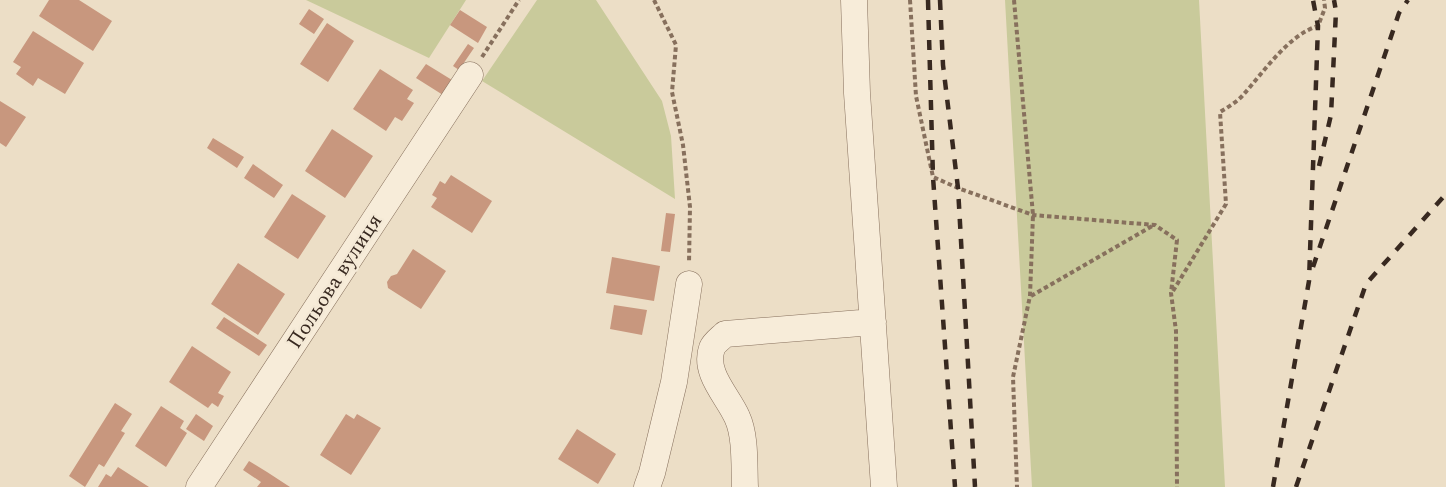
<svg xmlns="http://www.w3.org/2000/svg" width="1446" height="487" font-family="Spectral,serif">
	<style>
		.green { fill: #c9ca9b }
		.building { fill: #c8977e }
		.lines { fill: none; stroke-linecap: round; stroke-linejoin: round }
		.minor-casing { stroke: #87705d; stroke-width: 27 }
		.path { stroke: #87705d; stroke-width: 4; stroke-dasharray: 4.5 3; stroke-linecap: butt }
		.minor { stroke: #f7ecd9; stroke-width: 26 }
		.rail { stroke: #382920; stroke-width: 4.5; stroke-dasharray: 10 10; stroke-linecap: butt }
		.labels { text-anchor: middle; stroke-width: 5; stroke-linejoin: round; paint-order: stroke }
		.street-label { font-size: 21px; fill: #382920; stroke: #f4e9d6 }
	</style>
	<rect width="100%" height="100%" fill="#ecdec6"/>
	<path class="green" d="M306,0H466L429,58Z
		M537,0H596L662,101L671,136L675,199L482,81Z
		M1005,0H1199L1225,487H1032Z"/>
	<path class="building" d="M49,0H79L112,21L93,51L39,16Z
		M309,9L324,19L314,34L299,24Z
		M460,10L487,27L478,43L450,25Z
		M327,23L354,41L328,82L300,64Z
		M33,31L84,63L65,94L38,78L33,86L16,74L21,67L13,62Z
		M468,44L474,48L459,70L453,66Z
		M426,64L452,80L443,95L416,78Z
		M380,69L413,90L407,99L414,103L402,121L395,117L386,131L353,109Z
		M0,101L26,117L6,147L0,143Z
		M332,129L373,156L345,198L305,171Z
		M213,138L244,157L237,168L207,148Z
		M253,164L283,185L274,198L244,178Z
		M451,175L492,201L472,233L431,207L437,198L432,195L440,181L445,184Z
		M292,194L326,216L298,259L264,237Z
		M666,213L675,214L670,252L661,251Z
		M413,249L446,271L421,309L388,288L387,282L391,276L397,274Z
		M612,257L660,266L654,301L606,293Z
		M238,263L285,294L258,335L211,304Z
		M614,305L647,310L642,335L610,329Z
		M224,317L267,345L259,356L216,328Z
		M192,346L231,372L218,393L224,396L218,407L212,403L208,408L169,382Z
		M115,403L132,414L121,431L125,433L104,467L99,464L85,487L69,476Z
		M161,406L184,421L180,428L187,433L166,467L135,446Z
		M196,414L213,426L204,441L186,429Z
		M346,414L354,419L357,414L381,428L351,475L320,455Z
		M577,429L616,454L598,484L558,459Z
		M249,461L267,472L290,487H257L261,482L243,470Z
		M118,467L149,487H98L106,474L111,477Z"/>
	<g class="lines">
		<defs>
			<path id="minor" d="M854,0L857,93L884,487
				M199,487L470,75
				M647,487L652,473L674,382L689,284
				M745,487C744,466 746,436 737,417C728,396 703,373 712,348C714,343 721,338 725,334L873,322"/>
		</defs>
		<use href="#minor" class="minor-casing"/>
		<path class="path" d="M654,0L676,45L672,92L683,145L690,207L689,263
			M910,0L916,96L933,177L958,188L1033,215L1155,225L1177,240L1171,293L1176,331L1177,487
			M1014,0L1033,215L1030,296L1013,377L1017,487
			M482,57L519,0
			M1173,291L1226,204L1220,112C1228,107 1237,102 1243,95C1263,73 1288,35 1318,26L1325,8L1324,0
			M1031,296L1154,225"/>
		<use href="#minor" class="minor"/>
		<path class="rail" d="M928,0L933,177L955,487
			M940,0L943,65L958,188L975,487
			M1319,166L1331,115L1336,11L1334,0
			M1313,267L1399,13L1408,0
			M1273,487L1309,281L1318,26L1313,0
			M1296,487L1366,284L1446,194"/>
	</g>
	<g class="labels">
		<g class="street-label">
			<text transform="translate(334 281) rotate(-57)" y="7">Польова вулиця</text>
		</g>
	</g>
</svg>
